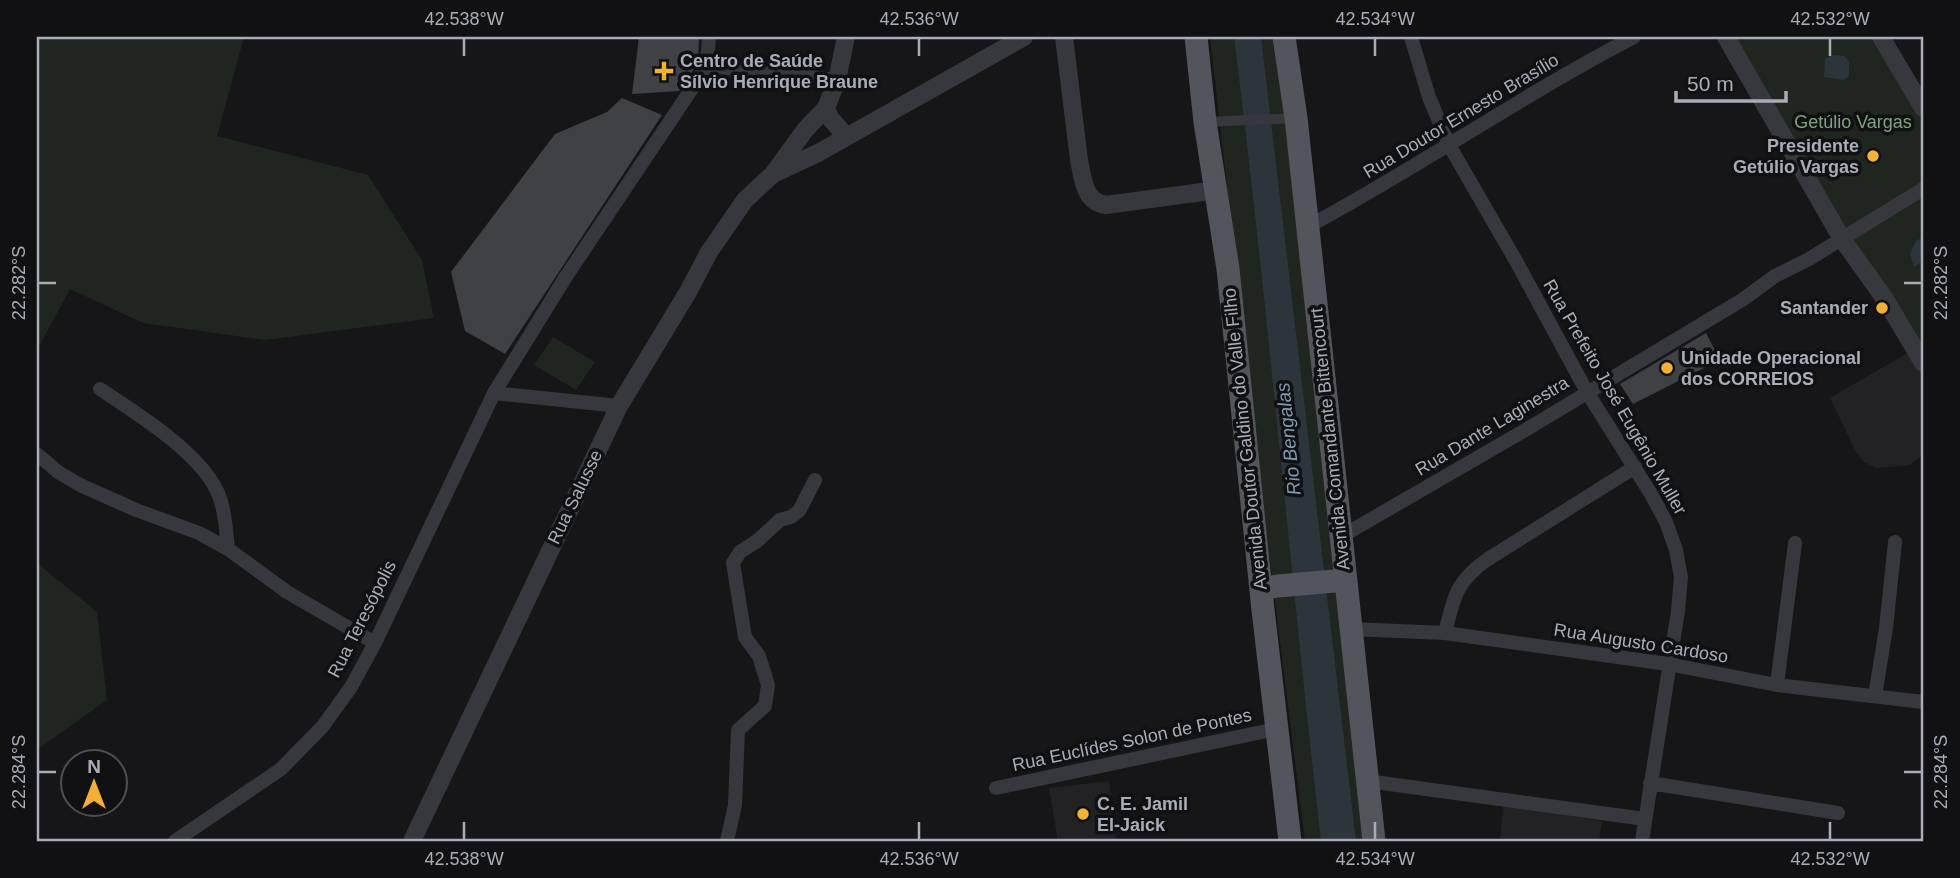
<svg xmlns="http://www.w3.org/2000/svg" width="1960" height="878" font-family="Helvetica,sans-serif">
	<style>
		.built { fill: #222225 }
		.green { fill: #1e261f }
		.water { fill: #2c353c }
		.building { fill: #404145 }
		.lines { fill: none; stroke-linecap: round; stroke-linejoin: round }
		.pedestrian { stroke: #37383d; stroke-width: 10 }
		.minor { stroke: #37383d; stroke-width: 14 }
		.tertiary { stroke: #37383d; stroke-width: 18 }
		.primary { stroke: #53555c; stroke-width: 23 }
		.ticks { fill: none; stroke: #a8adb8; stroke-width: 2.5 }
		.poi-dot { fill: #f2b134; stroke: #111113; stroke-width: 2.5 }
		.labels { text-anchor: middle; stroke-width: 7; stroke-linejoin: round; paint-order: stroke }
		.poi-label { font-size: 18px; font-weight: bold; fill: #a8adb8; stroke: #111113; text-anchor: start }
		.street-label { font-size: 18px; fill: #a8adb8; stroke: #111113 }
		.park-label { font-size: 18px; fill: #7fa381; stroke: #111113 }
		.water-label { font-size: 19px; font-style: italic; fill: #7f9bb3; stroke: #111113 }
		.neatline { fill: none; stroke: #a8adb8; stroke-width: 2.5 }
		.ticks-label { font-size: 18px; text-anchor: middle; fill: #a8adb8 }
	</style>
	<rect width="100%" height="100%" fill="#161618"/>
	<path class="built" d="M1911,351L1923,371V455L1910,465L1877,468L1864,462L1856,452L1830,398Z
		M1109,781L1116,841H1058L1049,788Z
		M1503,805L1602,821L1599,841H1500Z"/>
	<path class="green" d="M37,37H244L217,136L368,175L422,260L434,318L265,340L143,323L70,289L37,350Z
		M1210,37H1276L1367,841H1305L1271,569Z
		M1726,37H1881L1923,108V363Z
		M553,337L595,362L576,390L534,365Z
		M37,563L97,612L107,700L37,750Z"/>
	<path class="water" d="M1234,37H1261L1356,841H1321C1290,573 1268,304 1234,37Z
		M1833,55L1844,56L1849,62V76L1844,80L1824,77L1825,59Z
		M1923,237V261L1914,267L1910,254L1916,241Z"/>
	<path class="building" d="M639,37H699L698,63L679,91L632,94Z
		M622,98L662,115L505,354L465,331L451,272L555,134L607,112Z
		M1706,333L1720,360L1633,404L1620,384Z"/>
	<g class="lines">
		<path class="pedestrian" d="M1205,122L1296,118"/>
		<path class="minor" d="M1411,37L1429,97L1449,145L1516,261L1587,392L1651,494L1666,522L1676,550L1681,577L1678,611L1642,841
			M707,66L837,80
			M1307,227C1418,168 1522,95 1634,37
			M100,389C135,412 199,452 217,491C225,508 226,530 228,549
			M494,393L565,278L707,66L709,37
			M37,454L58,472L80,485L136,510L199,533L228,549L287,592L375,643
			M1342,536L1522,432L1742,300L1775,276L1809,259L1923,189
			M1351,629L1445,633L1668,664L1777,685L1923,702
			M1445,633C1454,597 1456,581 1488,559L1635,467
			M1777,685L1795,543
			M1875,696L1886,628L1895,542
			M1367,781L1645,819
			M1650,783L1838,813
			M996,788L1276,729
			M175,841L281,769L323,726L351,687L375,643L494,393L619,406
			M727,841L735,805L738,730L765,706L768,685L759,656L745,637L733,563L740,552L757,541L780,520L791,517L799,511L815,480"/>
		<path class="tertiary" d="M846,37L837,80L826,108L830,118L846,136
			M1064,37L1079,160C1083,179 1084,202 1106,205L1217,190
			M1726,37L1842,239L1885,299L1923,363
			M1881,37L1923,108
			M773,174L805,130L826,108
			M412,841L619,406L688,292L709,252L745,200L773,174L818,153L1024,37"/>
		<path class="primary" d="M1196,37L1205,122L1228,269L1263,610L1290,841
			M1284,37L1296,118L1374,841
			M1261,589L1278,586L1346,580"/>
	</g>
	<path class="ticks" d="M464,38V56M919,38V56M1375,38V56M1830,38V56M38,283H56M1904,283H1922M38,772H56M1904,772H1922M464,822V840M919,822V840M1375,822V840M1830,822V840"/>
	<g class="poi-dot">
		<path d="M660.5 60.5h7v7h7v7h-7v7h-7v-7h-7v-7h7z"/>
		<circle cx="1873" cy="156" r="7"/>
		<circle cx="1882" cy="308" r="7"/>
		<circle cx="1667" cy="368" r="7"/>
		<circle cx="1083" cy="814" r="7"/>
	</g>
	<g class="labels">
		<g class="poi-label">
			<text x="680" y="67">Centro de Saúde<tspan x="680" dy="21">Sílvio Henrique Braune</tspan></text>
			<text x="1859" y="152" text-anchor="end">Presidente<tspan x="1859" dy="21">Getúlio Vargas</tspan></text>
			<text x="1868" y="314" text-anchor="end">Santander</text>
			<text x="1681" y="364">Unidade Operacional<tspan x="1681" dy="21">dos CORREIOS</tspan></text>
			<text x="1097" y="810">C. E. Jamil<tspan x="1097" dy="21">El-Jaick</tspan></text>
		</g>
		<g class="street-label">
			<text transform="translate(1461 116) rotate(-31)" y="6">Rua Doutor Ernesto Brasílio</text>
			<text transform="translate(1615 397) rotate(60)" y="6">Rua Prefeito José Eugênio Muller</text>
			<text transform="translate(1492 426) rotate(-31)" y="6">Rua Dante Laginestra</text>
			<text transform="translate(1245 439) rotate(-96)" y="6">Avenida Doutor Galdino do Valle Filho</text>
			<text transform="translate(1330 439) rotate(-96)" y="6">Avenida Comandante Bittencourt</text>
			<text transform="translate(575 497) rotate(-64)" y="6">Rua Salusse</text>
			<text transform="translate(362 619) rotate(-63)" y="6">Rua Teresópolis</text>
			<text transform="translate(1641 643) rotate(9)" y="6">Rua Augusto Cardoso</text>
			<text transform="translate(1132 740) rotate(-12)" y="6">Rua Euclídes Solon de Pontes</text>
		</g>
		<g class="park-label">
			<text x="1853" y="128">Getúlio Vargas</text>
		</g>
		<g class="water-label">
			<text transform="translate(1288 439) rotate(-96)" y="7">Rio Bengalas</text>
		</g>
	</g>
	<rect width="1960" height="878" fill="none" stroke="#111113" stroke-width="77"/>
	<g transform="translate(94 783)"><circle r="33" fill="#111113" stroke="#4d4f55" stroke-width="2"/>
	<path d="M0-5L12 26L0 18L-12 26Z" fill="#f2b134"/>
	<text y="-10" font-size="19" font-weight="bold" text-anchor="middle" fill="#a8adb8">N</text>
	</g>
	<path d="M1676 91v10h110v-10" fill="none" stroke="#a8adb8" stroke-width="3.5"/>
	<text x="1687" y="91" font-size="21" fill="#a8adb8" stroke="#111113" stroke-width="5" paint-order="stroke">50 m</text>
	<rect x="38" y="38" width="1884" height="802" class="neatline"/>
	<g class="ticks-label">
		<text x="464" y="25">42.538°W</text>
		<text x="919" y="25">42.536°W</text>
		<text x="1375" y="25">42.534°W</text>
		<text x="1830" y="25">42.532°W</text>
		<text transform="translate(19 283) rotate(-90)" y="6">22.282°S</text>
		<text transform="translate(1941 283) rotate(-90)" y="6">22.282°S</text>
		<text transform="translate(19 772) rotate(-90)" y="6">22.284°S</text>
		<text transform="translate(1941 772) rotate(-90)" y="6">22.284°S</text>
		<text x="464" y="865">42.538°W</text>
		<text x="919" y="865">42.536°W</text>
		<text x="1375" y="865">42.534°W</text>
		<text x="1830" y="865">42.532°W</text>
	</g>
</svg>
